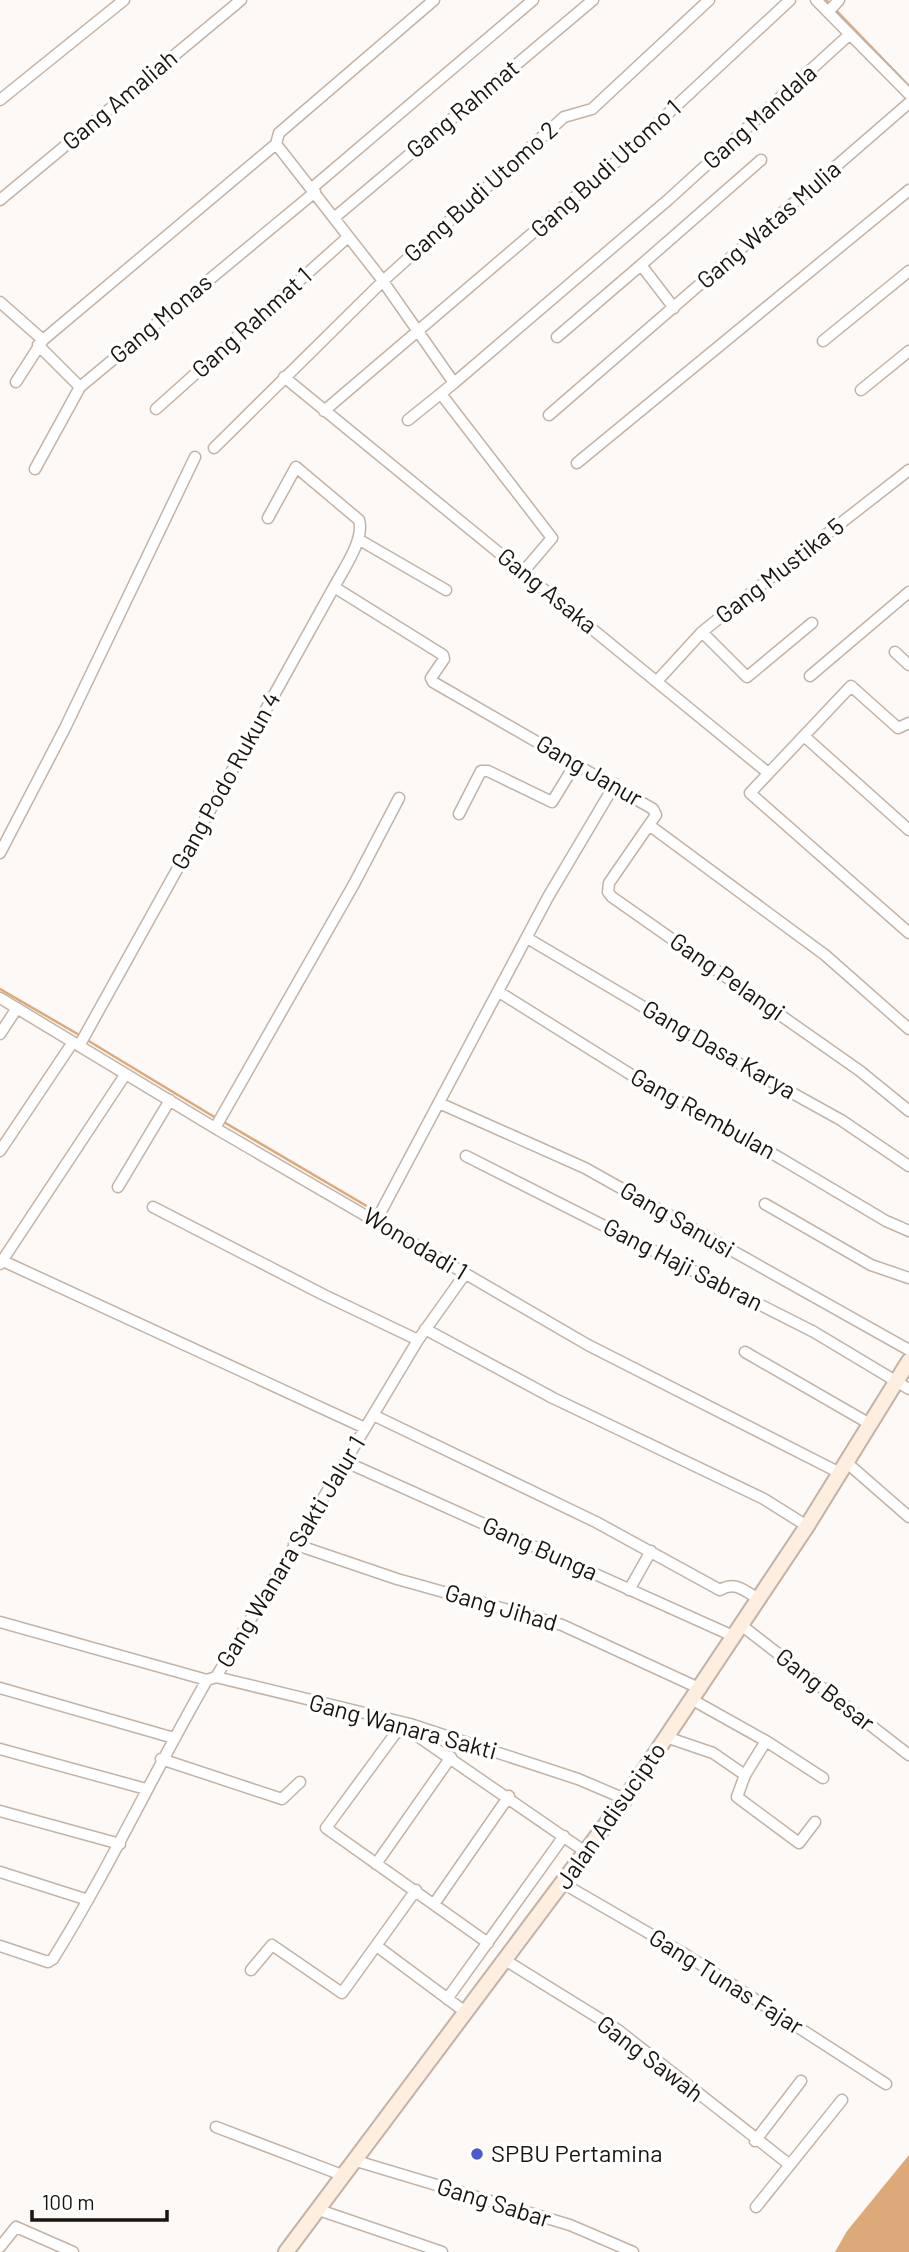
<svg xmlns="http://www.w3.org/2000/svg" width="909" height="2252" font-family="Barlow,sans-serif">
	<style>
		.water { fill: #dea979 }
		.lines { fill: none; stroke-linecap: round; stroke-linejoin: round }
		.stream { stroke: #dea979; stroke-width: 2.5 }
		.minor-casing { stroke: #c3b3a6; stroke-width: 13 }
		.secondary-casing { stroke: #c3b3a6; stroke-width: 18 }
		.minor { stroke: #fff; stroke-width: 10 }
		.secondary { stroke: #feeee0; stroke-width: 14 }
		.poi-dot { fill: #4d5bd0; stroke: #fff; stroke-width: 2.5 }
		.labels { text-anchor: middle; stroke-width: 7; stroke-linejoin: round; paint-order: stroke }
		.street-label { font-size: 24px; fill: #19140f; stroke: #fff }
		.poi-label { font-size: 24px; fill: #19140f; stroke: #fff; text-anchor: start }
	</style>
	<rect width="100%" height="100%" fill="#fcf9f6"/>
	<path class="water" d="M909,2155V2252H835L847,2231Z"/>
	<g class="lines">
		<path class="stream" d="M826,0L909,86
			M0,989L81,1036
			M87,1040L216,1118
			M222,1121L370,1208"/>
		<defs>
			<path id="minor" d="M816,0L909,94
				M828,12L839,0
				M0,100L124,0
				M276,144L279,133L434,0
				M312,188L533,0
				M0,200L241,0
				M334,218L593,0
				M0,302L43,340
				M674,308L641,265L761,160
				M557,337L641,265
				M823,341L909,271
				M38,345L80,387
				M284,377L767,772
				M16,382L43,340L276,144L380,277L454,383L408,420
				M454,383L669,199L850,34
				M861,390L909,351
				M441,394L552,538L523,572
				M156,409L348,237
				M324,411L617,161L790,0
				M549,415L909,103
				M214,448L383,281L564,117L592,109L709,0
				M577,463L909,190
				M35,469L80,387L315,192
				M358,539L446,590
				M334,587L443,655L444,659L431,678L433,682L653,809L656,815L649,825L825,955L909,1029
				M702,632L747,677L812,623
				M895,652L909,665
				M810,676L909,592
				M658,680L702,632L728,611L909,470
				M909,723L898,728L851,686L750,793L909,933
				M804,736L909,830
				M459,814L481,771H488L552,802L576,763
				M649,825L609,883L608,892L612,897L860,1071L909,1111
				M0,853L65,728L195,457
				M527,938L740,1064L841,1120L909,1166
				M499,992L630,1074L780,1158L886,1221L909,1231
				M0,998L215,1128L588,1345L840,1473
				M0,1034L17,1008
				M79,1046L334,587C343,570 365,539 359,520L296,467L268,518
				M439,1103L585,1168L909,1350
				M215,1128L354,884L399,798
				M0,1151L73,1042
				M466,1156L814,1332L909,1389
				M118,1187L170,1100
				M765,1204L871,1265L909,1278
				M153,1207L322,1294L418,1340
				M376,1221L548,897L615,784
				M3,1261L365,1428
				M0,1264L125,1075
				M425,1329L553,1398L764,1499L807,1526
				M745,1352L870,1424
				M373,1415L596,1522L720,1590C735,1581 744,1590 758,1599
				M346,1462L733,1636
				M846,1462L909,1517
				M294,1544L397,1579L562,1625L701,1689
				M629,1590L651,1551
				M0,1622L207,1680L216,1677L418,1340L465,1274
				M741,1625L909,1755
				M216,1677L410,1724L578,1779L625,1799
				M0,1688L174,1738
				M691,1699L766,1741L823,1778
				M666,1737L713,1753L745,1775
				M766,1741L745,1775L737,1797L799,1843L815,1822
				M0,1749L146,1789
				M161,1759L282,1799L300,1782
				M0,1811L120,1844
				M376,1864L451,1757
				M0,1872L88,1900
				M564,1884L683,1953L886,2084
				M434,1904L509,1796
				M488,1943L326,1828L395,1734L404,1729L410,1731L587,1853
				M0,1946L48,1962L53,1959C109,1869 154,1772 207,1680
				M378,1947L464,2011
				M505,1960L618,2030L790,2165
				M251,1970L272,1945L342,1993L416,1890
				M447,1999L564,1836
				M216,2127L342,2175
				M755,2141L801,2081
				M353,2160L570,2225L633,2252
				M756,2207L842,2100
				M319,2210L442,2252
				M0,2247L16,2227L73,2252"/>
			<path id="secondary" d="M286,2252L625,1799L807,1526L909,1361"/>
		</defs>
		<use href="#minor" class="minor-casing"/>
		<use href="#secondary" class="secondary-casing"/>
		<use href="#minor" class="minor"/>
		<use href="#secondary" class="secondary"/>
	</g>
	<circle class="poi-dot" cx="477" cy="2154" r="7"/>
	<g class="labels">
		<g class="street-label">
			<text transform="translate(120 100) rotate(-40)" y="8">Gang Amaliah</text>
			<text transform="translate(463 109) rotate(-40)" y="8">Gang Rahmat</text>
			<text transform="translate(760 117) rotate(-42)" y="8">Gang Mandala</text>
			<text transform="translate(606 169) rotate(-42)" y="8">Gang Budi Utomo 1</text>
			<text transform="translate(481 192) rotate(-42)" y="8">Gang Budi Utomo 2</text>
			<text transform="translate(769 225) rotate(-41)" y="8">Gang Watas Mulia</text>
			<text transform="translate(161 319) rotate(-40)" y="8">Gang Monas</text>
			<text transform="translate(252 323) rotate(-42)" y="8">Gang Rahmat 1</text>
			<text transform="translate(780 571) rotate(-38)" y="8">Gang Mustika 5</text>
			<text transform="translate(547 591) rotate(39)" y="8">Gang Asaka</text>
			<text transform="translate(589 771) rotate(30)" y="8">Gang Janur</text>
			<text transform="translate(226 781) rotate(-61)" y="8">Gang Podo Rukun 4</text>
			<text transform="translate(727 977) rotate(35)" y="8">Gang Pelangi</text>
			<text transform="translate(719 1050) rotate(30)" y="8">Gang Dasa Karya</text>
			<text transform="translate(703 1114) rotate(29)" y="8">Gang Rembulan</text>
			<text transform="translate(677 1220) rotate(30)" y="8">Gang Sanusi</text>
			<text transform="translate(415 1244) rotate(31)" y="8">Wonodadi 1</text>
			<text transform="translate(683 1265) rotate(27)" y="8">Gang Haji Sabran</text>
			<text transform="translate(540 1549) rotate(24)" y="8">Gang Bunga</text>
			<text transform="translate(291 1552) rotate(-59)" y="8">Gang Wanara Sakti Jalur 1</text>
			<text transform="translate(501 1608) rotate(16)" y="8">Gang Jihad</text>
			<text transform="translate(825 1690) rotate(38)" y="8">Gang Besar</text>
			<text transform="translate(403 1727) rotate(15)" y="8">Gang Wanara Sakti</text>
			<text transform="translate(611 1816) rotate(-55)" y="8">Jalan Adisucipto</text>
			<text transform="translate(726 1982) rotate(32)" y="8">Gang Tunas Fajar</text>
			<text transform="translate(650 2059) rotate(37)" y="8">Gang Sawah</text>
			<text transform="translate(494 2203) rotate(17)" y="8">Gang Sabar</text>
		</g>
		<g class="poi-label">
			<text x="491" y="2162">SPBU Pertamina</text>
		</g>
	</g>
	<path d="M32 2210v10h135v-10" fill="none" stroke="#19140f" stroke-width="3.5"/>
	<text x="42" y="2210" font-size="21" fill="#19140f" stroke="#ffffff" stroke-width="5" paint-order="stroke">100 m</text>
</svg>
